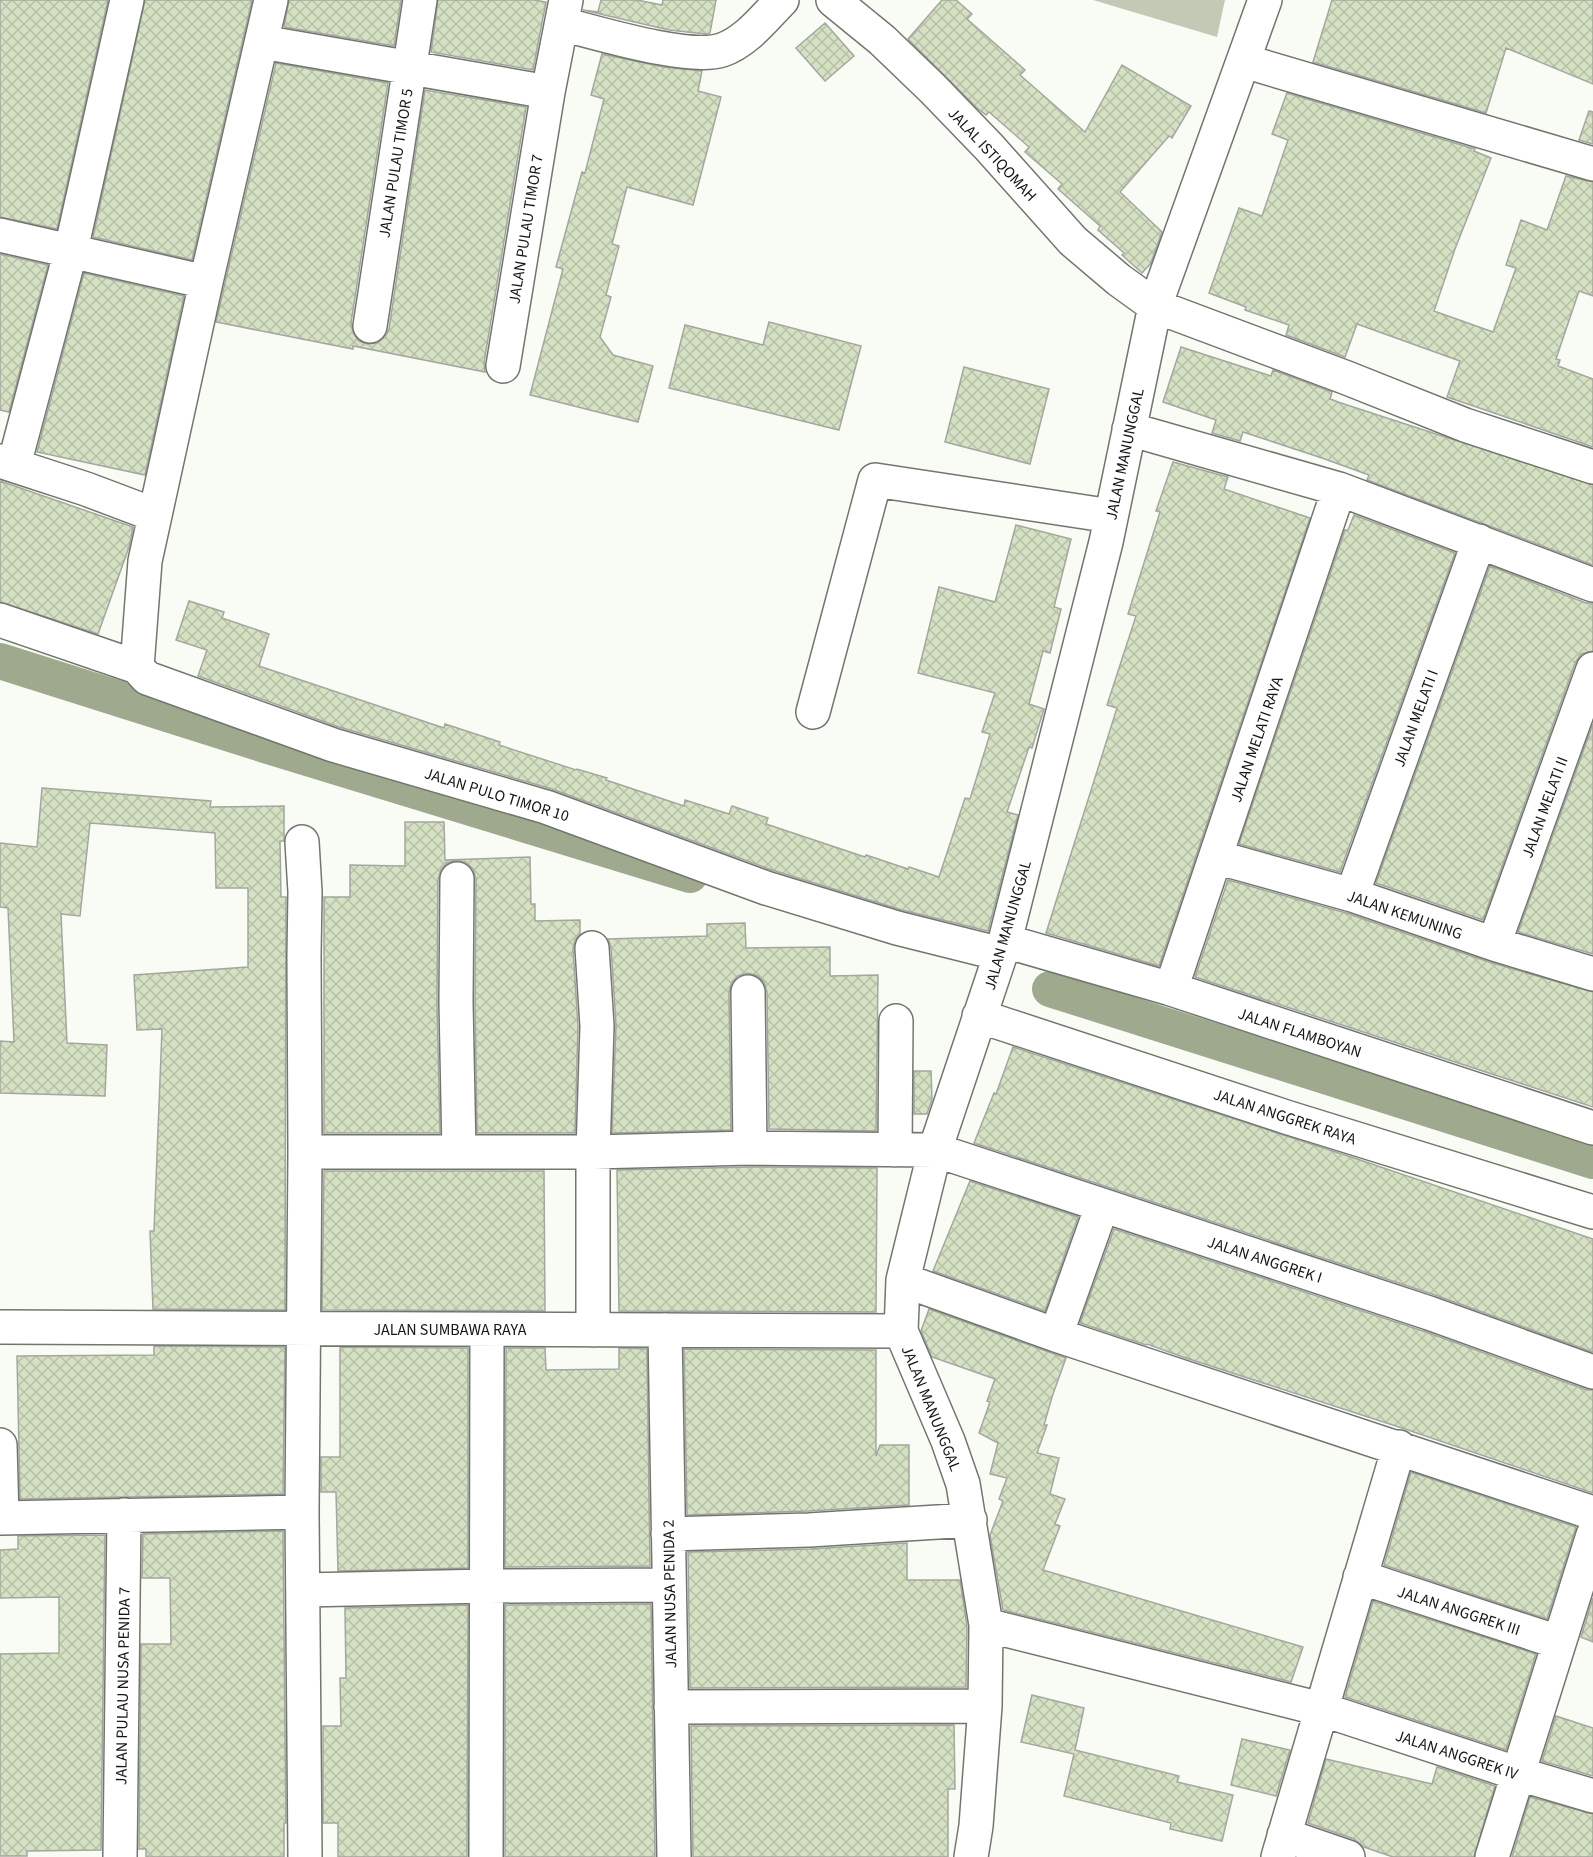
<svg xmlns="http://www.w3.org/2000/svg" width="1593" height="1857" font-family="'Source Sans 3',sans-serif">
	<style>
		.pitch { fill: #c2cab6 }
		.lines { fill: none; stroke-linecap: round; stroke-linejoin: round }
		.canal { stroke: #9fa98d; stroke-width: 36 }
		.building { fill: url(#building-cross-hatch); stroke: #a4a79f; stroke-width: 1.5 }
		.street-casing { stroke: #73766f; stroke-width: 36 }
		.street { stroke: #fff; stroke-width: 33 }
		.labels { text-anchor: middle; stroke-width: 5; stroke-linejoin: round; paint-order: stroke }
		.street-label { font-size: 16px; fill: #151613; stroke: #fff }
	</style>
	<defs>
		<pattern id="building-cross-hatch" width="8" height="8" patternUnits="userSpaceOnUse" patternTransform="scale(1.5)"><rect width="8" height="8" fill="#d5e1c3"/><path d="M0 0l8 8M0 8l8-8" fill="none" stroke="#b6c0a7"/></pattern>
	</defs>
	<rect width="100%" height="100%" fill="#f9fcf4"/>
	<path class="pitch" d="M1093,0H1225L1217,37Z"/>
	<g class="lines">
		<path class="canal" d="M0,661L265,745L690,875
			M1050,989L1593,1161"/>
	</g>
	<path class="building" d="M0,0H108L57,229L0,217Z
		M145,0H252L192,260L93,237Z
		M289,0H401L394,46L284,27Z
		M438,0H534L546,2L533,70L431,52Z
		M601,0H637L662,5L663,0H716L710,33L706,34L669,30L583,10L598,12Z
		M942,0H956L972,14L967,19L1025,70L1020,75L1085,132L1122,65L1191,106L1172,138L1169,136L1120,192L1162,232L1151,263L1142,273L1122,255L1124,253L1098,230L1100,226L1058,189L1062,184L1025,152L1029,147L989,112L986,115L977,108L908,39Z
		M1332,0H1593V84L1506,48L1486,113L1313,62Z
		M825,23L854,56L825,81L796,48Z
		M602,54L663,67L702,71L698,91L721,97L693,205L627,187L612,244L619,246L606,295L611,297L600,337L613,355L653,366L638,422L530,395L563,269L556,267L582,172L585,173L604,99L591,95Z
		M276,63L388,83L351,323L353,333L359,341L367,344L377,343L385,337L389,329L425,90L526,107L484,363L485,372L353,346V349L216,322Z
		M1287,93L1475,149L1474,151L1491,158L1455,249L1434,311L1493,332L1516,268L1506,265L1521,220L1547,230L1566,176L1593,182V296L1579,291L1556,359L1560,360L1558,366L1593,379V447L1447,397L1460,361L1357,324L1345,357L1286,335L1289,325L1245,310L1246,307L1209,293L1239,208L1262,216L1288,140L1272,134Z
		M1589,111L1593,112V144L1579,140Z
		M0,254L48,265L9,412L0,410Z
		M84,273L184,296L145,475L37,452Z
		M769,322L861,346L839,430L669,388L685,325L763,345Z
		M1181,347L1271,376L1273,370L1332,392L1330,399L1341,403L1593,485V565L1367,480L1369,475L1322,458L1243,432L1240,441L1212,433L1216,420L1163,402Z
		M964,367L1049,389L1030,464L945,442Z
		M1173,462L1228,477L1224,489L1310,518L1159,966L1046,933L1117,708L1107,705L1136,616L1128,614L1160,512L1156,511Z
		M0,481L133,527L129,547L98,634L0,602Z
		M1354,515L1455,553L1340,872L1239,844L1345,530H1348Z
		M1016,525L1071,539L1054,607L1061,609L1050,653L1043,651L1029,704L1044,709L1032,748L1029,747L1007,812L1018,815L988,931L902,910L772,870L552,789L339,727L198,676L207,650L176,640L189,601L224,612L222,618L269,634L259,666L444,728L445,724L500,742L499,745L576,770L577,769L607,778L606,780L684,806L685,800L729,814L732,806L768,818L766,824L865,857L866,855L908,869L909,867L939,877L965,798L970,799L990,734L982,732L995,693L918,673L939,587L995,602Z
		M1490,566L1586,603H1593V651L1581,654L1575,663L1483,920L1376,883Z
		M1593,724V954L1518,932Z
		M42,788L211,801L210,807L284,806V841H280L281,897H286L285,1310L153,1309L150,1231H154L162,1029L137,1030L134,975L248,967V888H216L215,833L90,823L80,916L61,914L67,1043L107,1045L105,1096L0,1093V1041L14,1042L8,908L0,907V843L37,847Z
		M405,822H444L445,860L530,857L531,904H535V921L580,920V934L575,940L573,949L578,1026L575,1133H477L475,1002L476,879L473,869L466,863L458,860L447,863L441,870L438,879L437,1002L440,1133H324V897H350V865L405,866Z
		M1228,880L1346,913L1489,962L1593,992V1107L1195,977Z
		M745,923L746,948L830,947V976L878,975L876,1131L769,1129L767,992L764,982L758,976L748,973L738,976L732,982L729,992L731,1130L612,1133L616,1025L611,947L608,939L707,936V924Z
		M1013,1047L1357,1159L1593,1239V1352L1435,1295L974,1143L994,1093L996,1094Z
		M914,1071H931L932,1099L927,1114H914Z
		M750,1167L877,1168L876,1312L619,1311L617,1170Z
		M324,1171H544L545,1311L322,1310Z
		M970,1181L1078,1217L1045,1311L933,1271Z
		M1114,1229L1423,1331L1587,1390H1593V1493L1405,1429L1183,1357L1147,1344L1146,1345L1080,1323Z
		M929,1309L1066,1358L1052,1397L1044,1425H1047L1037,1453L1059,1458L1050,1494L1065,1499L1055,1524L1060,1526L1043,1570L1303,1647L1291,1682L1003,1610L990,1535L1003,1501L999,1499L1007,1478L990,1474L998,1443L979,1433L990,1402L987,1401L995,1379L932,1357L921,1331Z
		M154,1346L285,1347L283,1494L20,1499L17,1356L154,1355Z
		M340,1347L468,1348V1568L338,1571L336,1492H321V1457H340Z
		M506,1348H545L546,1370L619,1369V1348L647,1349L650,1566L505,1567Z
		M684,1349L876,1350V1456L880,1445H909V1505L808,1511L687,1515Z
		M1411,1472L1576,1527L1547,1619L1384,1565Z
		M283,1531L286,1823H284V1857H146V1849H139L141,1644H171L170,1578H142L143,1534Z
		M105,1535L101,1850L27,1851V1856H0V1654L59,1653V1597L0,1598V1550L18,1549V1536Z
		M907,1543V1580H960L967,1626L966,1687L690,1688L688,1552L810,1549Z
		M1593,1598V1642L1581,1637Z
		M1373,1601L1536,1654L1506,1750L1345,1697Z
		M651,1604L655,1857H505V1605Z
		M468,1605L467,1857H338V1823H323V1726H341L340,1678H346L345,1608Z
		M1032,1695L1084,1708L1075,1750L1179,1776L1177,1782L1233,1795L1222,1841L1170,1829L1171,1823L1064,1796L1074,1754L1021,1742Z
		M1556,1716L1593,1728V1776L1542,1761Z
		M954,1725L955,1789H948V1857H693L691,1726Z
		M1242,1739L1290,1750L1276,1796L1231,1785Z
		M1326,1759L1432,1784L1437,1767L1495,1786L1474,1857H1393L1364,1847L1354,1839L1308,1823Z
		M1530,1797L1593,1814V1857H1512Z"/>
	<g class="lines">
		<defs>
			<path id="street" d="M833,0L882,40L933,89L989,147L1073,241L1119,280L1155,306L1347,378L1465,425L1593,467
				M562,24C598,33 689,61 722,50C746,42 764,18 782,0
				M262,42L548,92
				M1244,61L1593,164
				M0,235L206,282
				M370,326L420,0
				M503,366L548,92L566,0
				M1129,429L1339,489L1593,585
				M0,461L86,489L155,515
				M14,465L71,250L127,0
				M0,620L137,667L147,678L333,745L546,807L766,888L897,928L1001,954
				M137,667L145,561L206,282L271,0
				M813,712L875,480L1111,516
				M302,842L305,892L304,956L305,1152L302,1512L305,1857
				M1216,857L1352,895L1494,944L1593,974
				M457,879L456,1002L459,1152
				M1352,895L1479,541
				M1005,941L1171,989L1593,1128
				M1494,944L1593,669
				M592,948L597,1026L593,1152V1330
				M1171,989L1339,489
				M748,992L750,1148
				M979,1016L1286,1117L1593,1212
				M895,1150L896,1021
				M305,1152H593L750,1148L935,1150L1429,1313L1593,1372
				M903,1280L1056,1335L1593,1513
				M0,1327L901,1331
				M665,1330L674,1857
				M1056,1335L1102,1206
				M0,1445L2,1518
				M0,1518L302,1512
				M668,1534L809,1530L970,1520
				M1360,1577L1558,1642
				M304,1590L487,1586L669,1585
				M986,1625L1321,1709L1519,1774L1593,1796
				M671,1707L985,1706
				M1284,1835L1348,1857
				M120,1857L124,1515
				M486,1857L487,1330
				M971,1857L976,1826L985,1706L986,1625L963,1484L948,1441L901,1331L903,1280L935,1150L1005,941L1106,542L1155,306L1265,0
				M1278,1857L1399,1447
				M1492,1857L1593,1535"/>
		</defs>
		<use href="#street" class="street-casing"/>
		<use href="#street" class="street"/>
	</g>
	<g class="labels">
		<g class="street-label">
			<text transform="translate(993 154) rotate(47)" y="6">JALAL ISTIQOMAH</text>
			<text transform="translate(395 163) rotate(-81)" y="6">JALAN PULAU TIMOR 5</text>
			<text transform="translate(525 229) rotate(-81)" y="6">JALAN PULAU TIMOR 7</text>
			<text transform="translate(1124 454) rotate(-78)" y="6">JALAN MANUNGGAL</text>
			<text transform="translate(1415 718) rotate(-70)" y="6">JALAN MELATI I</text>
			<text transform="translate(1256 739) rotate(-71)" y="6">JALAN MELATI RAYA</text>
			<text transform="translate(497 794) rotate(17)" y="6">JALAN PULO TIMOR 10</text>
			<text transform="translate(1544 807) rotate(-70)" y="6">JALAN MELATI II</text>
			<text transform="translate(1405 914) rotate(19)" y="6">JALAN KEMUNING</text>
			<text transform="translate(1007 925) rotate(-74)" y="6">JALAN MANUNGGAL</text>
			<text transform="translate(1300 1032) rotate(18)" y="6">JALAN FLAMBOYAN</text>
			<text transform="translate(1285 1116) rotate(18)" y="6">JALAN ANGGREK RAYA</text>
			<text transform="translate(1265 1259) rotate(18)" y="6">JALAN ANGGREK I</text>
			<text x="450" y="1335">JALAN SUMBAWA RAYA</text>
			<text transform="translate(932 1408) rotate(68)" y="6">JALAN MANUNGGAL</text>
			<text transform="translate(669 1594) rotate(-91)" y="6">JALAN NUSA PENIDA 2</text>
			<text transform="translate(1459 1610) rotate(18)" y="6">JALAN ANGGREK III</text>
			<text transform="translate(122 1686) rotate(-89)" y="6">JALAN PULAU NUSA PENIDA 7</text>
			<text transform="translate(1457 1754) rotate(18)" y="6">JALAN ANGGREK IV</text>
		</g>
	</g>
</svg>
